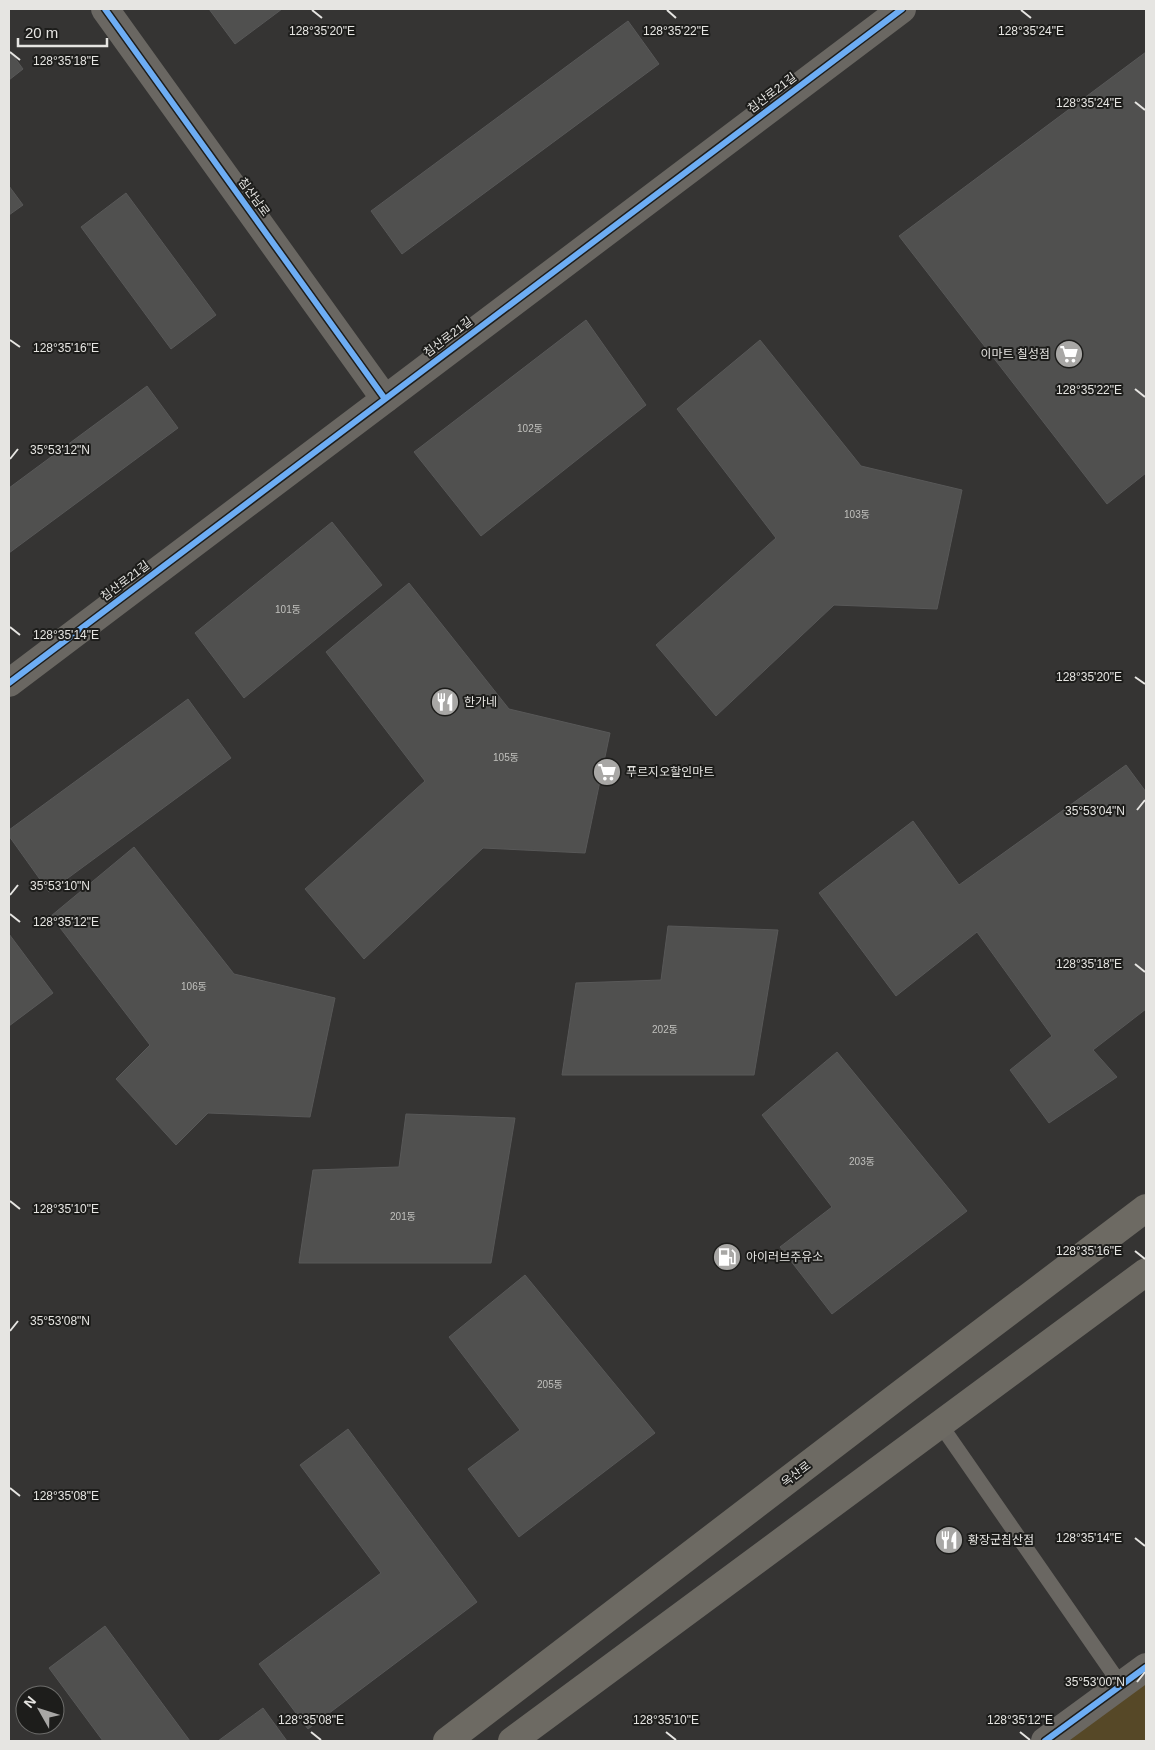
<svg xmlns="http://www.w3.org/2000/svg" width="1155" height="1750" font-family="Helvetica,'Noto Sans KR',sans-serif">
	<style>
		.green { fill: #564827 }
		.building { fill: #50504f; stroke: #585858 }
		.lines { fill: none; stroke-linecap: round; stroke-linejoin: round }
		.service { stroke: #6a6762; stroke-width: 15 }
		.minor { stroke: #6a6762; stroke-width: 28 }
		.tertiary { stroke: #6a6762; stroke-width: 28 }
		.secondary { stroke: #6d6a63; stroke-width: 28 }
		.cycleway-casing { stroke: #1d1d1b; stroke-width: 9 }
		.cycleway { stroke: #6dadf4; stroke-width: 6 }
		.ticks { fill: none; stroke: #e6e5e2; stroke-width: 2 }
		.labels { text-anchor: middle; stroke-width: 4; stroke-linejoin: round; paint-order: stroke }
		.number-label { font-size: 10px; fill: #c0c0bd }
		.street-label { font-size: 12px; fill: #e6e5e2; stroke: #1d1d1b }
		.poi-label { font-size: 12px; fill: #e6e5e2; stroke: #1d1d1b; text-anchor: start }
		.ticks-label { font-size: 12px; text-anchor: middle; fill: #e6e5e2; stroke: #1d1d1b; stroke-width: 4; stroke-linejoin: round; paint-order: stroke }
	</style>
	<rect width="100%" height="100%" fill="#353433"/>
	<path class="green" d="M1146,1680V1741H1063Z"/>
	<path class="building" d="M209,9H282L235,44Z
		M628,21L659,64L402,254L371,211Z
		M9,50L23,69L9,80Z
		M1146,52V473L1107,504L899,236Z
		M9,186L23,205L9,215Z
		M126,193L216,315L171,349L81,227Z
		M586,320L646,405L481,536L414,452Z
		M760,340L861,466L962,490L937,609L834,605L716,716L656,645L776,538L677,409Z
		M147,386L178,428L9,553V488Z
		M332,522L382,585L244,698L195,633Z
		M409,583L509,709L610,733L585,853L483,848L364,959L305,889L425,781L326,652Z
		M188,699L231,758L49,892L9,836V830Z
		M1126,765L1146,792V1009L1093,1050L1117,1077L1049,1123L1010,1070L1052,1036L977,932L896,996L819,893L913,821L959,885Z
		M134,847L234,974L335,998L310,1117L208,1113L176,1145L116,1079L150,1045L51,916Z
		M668,926L778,930L754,1075H562L576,983L661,980Z
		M9,934L53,993L9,1026Z
		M837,1052L967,1211L832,1314L780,1247L832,1207L762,1115Z
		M406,1114L515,1118L491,1263H299L313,1170L399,1167Z
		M525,1275L655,1433L519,1537L468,1469L520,1430L449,1337Z
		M348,1429L477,1602L308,1729L259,1664L381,1573L300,1465Z
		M105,1626L190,1741H103L49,1668Z
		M263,1708L287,1741H218Z"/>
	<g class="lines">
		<path class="service" d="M940,1424L1121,1685"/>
		<path class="minor" d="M105,9L385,399
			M1045,1741L1146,1667"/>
		<path class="tertiary" d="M9,683L902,9"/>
		<path class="secondary" d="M447,1741L903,1392L1146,1208
			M512,1741L1146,1272"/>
		<defs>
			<path id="cycleway" d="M105,9L385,399
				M9,683L902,9
				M1045,1741L1146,1667"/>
		</defs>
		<use href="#cycleway" class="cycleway-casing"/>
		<use href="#cycleway" class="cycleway"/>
	</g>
	<path class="ticks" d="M312,10L322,18M667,10L676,18M1021,10L1031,18M10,52L20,60M1135,102L1145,110M10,340L20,347M1135,389L1145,397M10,459L18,449M10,627L20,635M1135,677L1145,684M1137,810L1145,800M10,895L18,885M10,914L20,922M1135,964L1145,972M10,1201L20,1209M1135,1251L1145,1259M10,1331L18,1321M10,1488L20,1496M1135,1538L1145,1546M1137,1682L1145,1672M311,1732L321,1740M666,1732L676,1740M1020,1732L1030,1740"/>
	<defs>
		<symbol id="supermarket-disc" viewBox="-11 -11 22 22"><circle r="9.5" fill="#a8a7a5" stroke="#1d1d1b"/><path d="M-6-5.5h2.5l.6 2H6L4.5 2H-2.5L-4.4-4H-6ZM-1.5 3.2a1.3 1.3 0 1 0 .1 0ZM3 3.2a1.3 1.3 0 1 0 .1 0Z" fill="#fff"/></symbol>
		<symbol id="restaurant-disc" viewBox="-11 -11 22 22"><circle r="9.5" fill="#a8a7a5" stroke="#1d1d1b"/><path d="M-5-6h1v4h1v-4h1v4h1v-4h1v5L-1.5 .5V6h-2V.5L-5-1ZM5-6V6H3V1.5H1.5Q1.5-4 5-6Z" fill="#fff"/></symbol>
		<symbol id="fuel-disc" viewBox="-11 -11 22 22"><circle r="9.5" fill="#a8a7a5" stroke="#1d1d1b"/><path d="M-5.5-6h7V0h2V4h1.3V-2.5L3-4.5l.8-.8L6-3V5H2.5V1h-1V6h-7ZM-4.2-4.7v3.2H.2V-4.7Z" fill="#fff"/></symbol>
	</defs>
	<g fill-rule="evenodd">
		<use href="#supermarket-disc" x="1053" y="338" width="32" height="32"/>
		<use href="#restaurant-disc" x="429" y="686" width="32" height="32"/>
		<use href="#supermarket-disc" x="591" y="756" width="32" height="32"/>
		<use href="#fuel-disc" x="711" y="1241" width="32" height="32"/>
		<use href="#restaurant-disc" x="933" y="1524" width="32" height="32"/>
	</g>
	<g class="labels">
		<g class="number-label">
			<text x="530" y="432">102동</text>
			<text x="857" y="518">103동</text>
			<text x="288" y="613">101동</text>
			<text x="506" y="761">105동</text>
			<text x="194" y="990">106동</text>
			<text x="665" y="1033">202동</text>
			<text x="862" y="1165">203동</text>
			<text x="403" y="1220">201동</text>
			<text x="550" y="1388">205동</text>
		</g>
		<g class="street-label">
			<text transform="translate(772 93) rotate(-37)" y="4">침산로21길</text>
			<text transform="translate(254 197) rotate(54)" y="4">침산남로</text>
			<text transform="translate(448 337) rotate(-37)" y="4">침산로21길</text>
			<text transform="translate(125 581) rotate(-37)" y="4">침산로21길</text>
			<text transform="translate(796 1474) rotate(-37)" y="4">옥산로</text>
		</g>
		<g class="poi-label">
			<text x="1050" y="358" text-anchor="end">이마트 칠성점</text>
			<text x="464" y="706">한가네</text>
			<text x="626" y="776">푸르지오할인마트</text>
			<text x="746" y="1261">아이러브주유소</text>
			<text x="968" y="1544">황장군침산점</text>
		</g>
	</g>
	<g class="ticks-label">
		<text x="322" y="35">128°35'20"E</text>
		<text x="676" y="35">128°35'22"E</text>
		<text x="1031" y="35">128°35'24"E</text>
		<text x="66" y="65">128°35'18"E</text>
		<text x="1089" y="107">128°35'24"E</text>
		<text x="66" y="352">128°35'16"E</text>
		<text x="1089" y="394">128°35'22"E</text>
		<text x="60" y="454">35°53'12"N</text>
		<text x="66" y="639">128°35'14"E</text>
		<text x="1089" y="681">128°35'20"E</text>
		<text x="1095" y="815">35°53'04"N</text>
		<text x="60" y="890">35°53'10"N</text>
		<text x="66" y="926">128°35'12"E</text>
		<text x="1089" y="968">128°35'18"E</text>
		<text x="66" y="1213">128°35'10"E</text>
		<text x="1089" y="1255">128°35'16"E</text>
		<text x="60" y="1325">35°53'08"N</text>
		<text x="66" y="1500">128°35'08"E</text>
		<text x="1089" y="1542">128°35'14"E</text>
		<text x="1095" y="1686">35°53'00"N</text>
		<text x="311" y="1724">128°35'08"E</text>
		<text x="666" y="1724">128°35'10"E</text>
		<text x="1020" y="1724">128°35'12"E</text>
	</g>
	<rect width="1155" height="1750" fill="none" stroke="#e6e5e2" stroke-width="20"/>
	<g transform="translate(40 1710) rotate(309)"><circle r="24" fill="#1d1d1b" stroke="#6d6d6b"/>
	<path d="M0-4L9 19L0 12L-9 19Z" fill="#a8a7a5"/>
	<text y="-8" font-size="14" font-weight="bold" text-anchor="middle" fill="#e6e5e2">N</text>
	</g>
	<path d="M18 38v8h89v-8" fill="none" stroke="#e6e5e2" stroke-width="2.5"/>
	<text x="25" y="38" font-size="15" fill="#e6e5e2" stroke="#1d1d1b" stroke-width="4" paint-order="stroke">20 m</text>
</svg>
